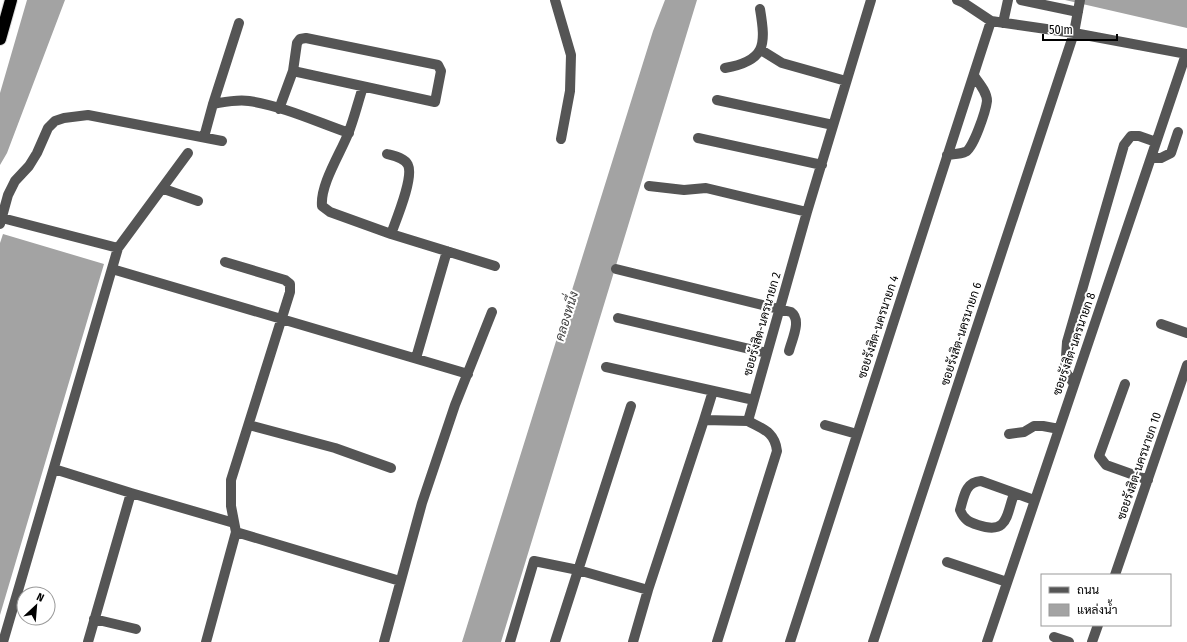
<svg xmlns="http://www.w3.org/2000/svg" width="1187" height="642" font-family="'Fira Sans Condensed',Sarabun,sans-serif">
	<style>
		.water { fill: #a3a3a3 }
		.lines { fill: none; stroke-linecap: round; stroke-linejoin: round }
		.highway-casing { stroke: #dbdbdb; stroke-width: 14 }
		.minor { stroke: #555; stroke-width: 10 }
		.highway { stroke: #000; stroke-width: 12 }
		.labels { text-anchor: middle; stroke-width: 4; stroke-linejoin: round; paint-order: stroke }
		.street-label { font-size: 12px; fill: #000; stroke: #fff }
		.water-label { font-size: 13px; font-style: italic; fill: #444; stroke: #fff }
	</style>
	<rect width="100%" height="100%" fill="#fff"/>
	<path class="water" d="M27,0H65L7,153L0,165V93Z
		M665,0H697L501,642H462L653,31Z
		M1065,0H1187V28Z
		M3,234L104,264L0,615V243Z"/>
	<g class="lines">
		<defs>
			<path id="highway" d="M0,39L11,0"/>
		</defs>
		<use href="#highway" class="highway-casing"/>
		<path class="minor" d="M555,0L571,55L570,91L561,139
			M957,0L964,3L991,21L1074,33L1187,54
			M1021,0L1078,12
			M1003,23L1008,0
			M761,50L782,63L846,81
			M725,68C766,61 766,45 760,9
			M363,87C358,102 354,119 348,134C340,154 320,185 322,206L330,212L391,234L495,266
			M717,100L833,125
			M213,104C225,102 237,99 249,101C283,106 317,122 349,133
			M279,109L293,71L435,102L441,71L438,65L306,38L300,39L297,43L293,71
			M204,137L213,104L239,23
			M698,138L822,165
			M387,154C395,156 405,158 408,165C414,178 396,220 391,234
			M947,155C952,154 960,154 965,152C973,150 986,110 987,101C987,92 979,83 974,76
			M1151,158H1161L1171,153L1178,132
			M649,186L684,190L706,188L807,212
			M164,189L198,201
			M2,218L118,248
			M0,224L8,195L15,181L29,166L37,153L48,128L55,121L64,118L88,115L222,141
			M112,269L468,374
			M616,269L791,312C802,320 792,339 789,351
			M618,318L767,353
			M1161,324L1187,333
			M416,358L447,251
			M606,367L754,400
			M1074,384L1065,371L1067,342L1124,145L1131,136H1139L1156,142
			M1125,384L1099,456L1106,465L1148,480
			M704,420L713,391
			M249,425L335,448L391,468
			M825,425L857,434
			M1009,434L1024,432L1034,426H1043L1059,429
			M54,469L131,493L88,642
			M131,493L234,523
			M1014,494C1006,516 1008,535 978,525C969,522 964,520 960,510C964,497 965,482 981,481L1034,500
			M236,532L400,581
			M947,562L1007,582
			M1115,575L1187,365
			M94,619L136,629
			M1054,637L1069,642
			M3,642L118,248L188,153
			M206,642L236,532L231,506V480L290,292V284L285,280L225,262
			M384,642L422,503L455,405L492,312
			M510,642L534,561L578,570L648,590
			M555,642L631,406
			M633,642L648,590L704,420L748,421
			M717,642L777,451C775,432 763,429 748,421L807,212L871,0
			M790,642L991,21
			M873,642L1074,33L1080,0
			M987,642L1186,54
			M1092,642L1098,625"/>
		<use href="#highway" class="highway"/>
	</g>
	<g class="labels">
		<g class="street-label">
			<text transform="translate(762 324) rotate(-74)" y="4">ซอยรังสิต-นครนายก 2</text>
			<text transform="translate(878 327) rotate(-72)" y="4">ซอยรังสิต-นครนายก 4</text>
			<text transform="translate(961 334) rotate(-72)" y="4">ซอยรังสิต-นครนายก 6</text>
			<text transform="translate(1074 344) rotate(-71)" y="4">ซอยรังสิต-นครนายก 8</text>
			<text transform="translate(1139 466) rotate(-71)" y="4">ซอยรังสิต-นครนายก 10</text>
		</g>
		<g class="water-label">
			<text transform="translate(566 316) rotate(-73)" y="5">คลองหนึ่ง</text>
		</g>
	</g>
	<rect x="1041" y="574" width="130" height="52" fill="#ffffff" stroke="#999999"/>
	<rect x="1049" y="587" width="20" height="6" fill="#555555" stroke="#999999"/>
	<text x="1077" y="594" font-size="12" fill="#000000">ถนน</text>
	<rect x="1049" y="604" width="20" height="12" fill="#a3a3a3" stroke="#999999"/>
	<text x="1077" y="614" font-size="12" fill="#000000">แหล่งน้ำ</text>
	<g transform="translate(36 606) rotate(26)"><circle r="19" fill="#ffffff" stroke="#999999"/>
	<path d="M0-3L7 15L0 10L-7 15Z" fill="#000000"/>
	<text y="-6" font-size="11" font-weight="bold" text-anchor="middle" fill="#000000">N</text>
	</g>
	<path d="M1043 34v6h74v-6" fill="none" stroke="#000000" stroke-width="2"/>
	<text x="1049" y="34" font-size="12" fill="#000000" stroke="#ffffff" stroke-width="3" paint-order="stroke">50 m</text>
</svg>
